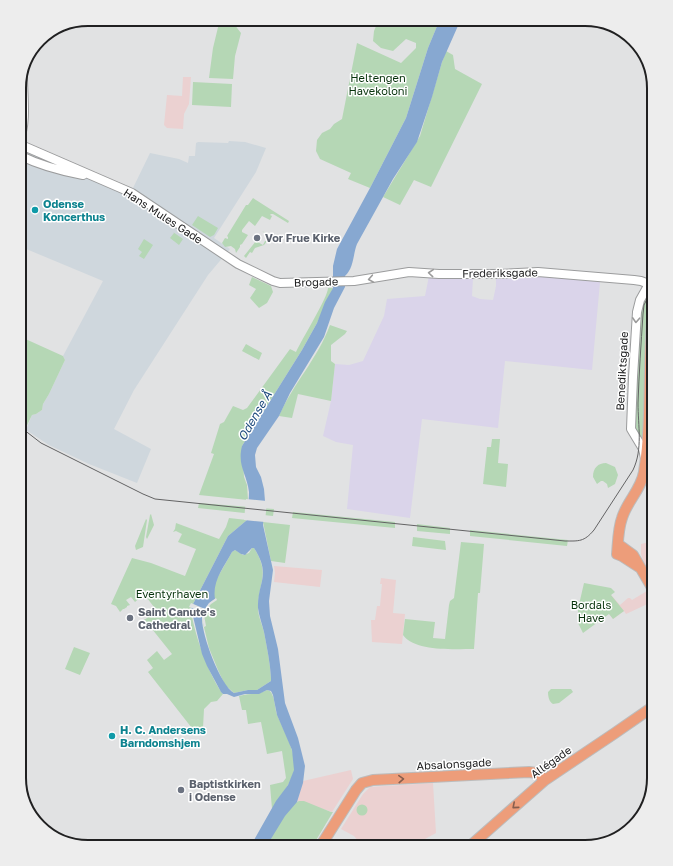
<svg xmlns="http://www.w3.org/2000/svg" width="673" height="866" font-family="'Golos Text',sans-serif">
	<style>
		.built { fill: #cfd7dd }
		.industrial { fill: #dad4ea }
		.education { fill: #ebd1d1 }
		.green { fill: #b5d7b5 }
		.water { fill: #87a8d1; fill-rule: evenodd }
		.pier { fill: #e1e2e3 }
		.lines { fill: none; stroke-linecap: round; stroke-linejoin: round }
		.minor-casing { stroke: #9b9c9d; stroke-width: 10 }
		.major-casing { stroke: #bcbcbc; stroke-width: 12 }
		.minor { stroke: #fff; stroke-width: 8 }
		.major { stroke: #ed9d7a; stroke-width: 10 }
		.tram { stroke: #636364; stroke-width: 1 }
		.oneway { stroke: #9b9b9b }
		.oneway2 { stroke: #865e4e }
		.culture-dot { fill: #0f9aa8; stroke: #fff; stroke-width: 1.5 }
		.worship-dot { fill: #6b7280; stroke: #fff; stroke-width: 1.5 }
		.labels { text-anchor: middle; stroke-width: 3; stroke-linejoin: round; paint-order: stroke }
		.park-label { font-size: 11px; fill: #07330c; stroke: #fff }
		.culture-label { font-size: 11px; font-weight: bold; fill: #0d838f; stroke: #fff; text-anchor: start }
		.street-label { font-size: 11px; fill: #202021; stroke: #fff }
		.worship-label { font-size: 11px; font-weight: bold; fill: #5b616d; stroke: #fff; text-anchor: start }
		.water-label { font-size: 12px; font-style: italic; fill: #1b497c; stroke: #fff }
		.rim { fill: none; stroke: #202021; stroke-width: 2 }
	</style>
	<rect width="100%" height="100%" fill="#e1e2e3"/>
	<path class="built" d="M229,141L245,142L266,148L256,172L214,238L230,249L208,275L134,390L114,429L151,449L137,483L89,464L49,445L26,430L32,415L36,414L42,410L43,404L49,394L65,360L63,356L103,281L19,246V145L133,188L150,153L179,159L188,163L189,156H195L196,143L198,142L228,143Z"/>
	<path class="industrial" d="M429,276L473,278L472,296L480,299L493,300L496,286V278L537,276L600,282L592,370L505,361L498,428L422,419L410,518L347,509L353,445L336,442L323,436L331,401L335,364L349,365L363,361L384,316L387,299L425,296Z"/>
	<path class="education" d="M183,77H191L189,104L184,114L183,129L167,128L164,125L167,95L182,96Z
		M654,541V583L649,574L651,572L643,561L641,554V544Z
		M274,566L322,570L320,587L274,582L275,573Z
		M381,578L396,580L393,613L405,614L402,644L372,642L371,620H375L377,606H380L382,584H380Z
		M647,591L654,601L626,614L624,611L613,619L601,603L611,595L620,605L628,598H630L632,600Z
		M351,770L353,779L332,812L299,801L297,802L303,781Z
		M433,783L436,833L425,839L417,842L410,847H363L354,836L341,829L363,794L370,787Z"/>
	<path class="green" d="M220,19H230L241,33L235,56L233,79L209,78L213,48Z
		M379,19H440L428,48L406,118L370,188L348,179L351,173L320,159L316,151L317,140L322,133L330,129L334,124L342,119L357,43L401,63L416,48V43L406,39L393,51L381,48L373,41L374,31Z
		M468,19H487L482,26Z
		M446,51L453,55L455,69L482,84L431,187L414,180L400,205L383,197L420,136L442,62Z
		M193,82L232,84L231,107L192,105Z
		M253,198L289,221L288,223L273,214H271L270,215L272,216L270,220L262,216L255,226L249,221L242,230V232L248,235L242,244L240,245V247L236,253L235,249L231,246L225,247L222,243L225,238L228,239V237L227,236L246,205H248Z
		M198,216L218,228L214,235L210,237L192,225Z
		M262,231L270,235V237L267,239L268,240L264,245L255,248L252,253L250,252L246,258L244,256L256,241L263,245L265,241H267L266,240L269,236Z
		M173,232L183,239L179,245L170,238L174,233Z
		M144,239L153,245L144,259L139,256L142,252L138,249Z
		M252,277L271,286L273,292L267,303L259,308L250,298L256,289L249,285Z
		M328,288H333L317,323L302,350L242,446L244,477L247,485L248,500L199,495L214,454L211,453L220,424L224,422L233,406L243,410L247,408L290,349L296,352C302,339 328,297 328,288Z
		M646,295L651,297L645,444L634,429L639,312Z
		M330,325L347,331L345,334L331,345V361L335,364L331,401L298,394L292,418L279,416C293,384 318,358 330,325Z
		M21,337L63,356L65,360L49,394L43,404L42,410L36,414L32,415L19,442V338Z
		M246,344L262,353L259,360L242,351Z
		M492,439H500L498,463L508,464L506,487L483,484L487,447H491Z
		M606,463L615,467L618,475L615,484L608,488L607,484L603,481H601L597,484L593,477C593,468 598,463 606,463Z
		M199,503L274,509L273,516L198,508Z
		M293,512L395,522V528L292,518Z
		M151,514L154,525L147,539L146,537L150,515Z
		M229,518L247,520L228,536L191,608C192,629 210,678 223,694L217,701L211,702L204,709L203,728L201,730L195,732L148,672L153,668L147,660L157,651L164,660L172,654L144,619H146L149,615L150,616V614L157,611L144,594L135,602L131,597L126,600L130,605L127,606V607L124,609H123L120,612L116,606L111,604L132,558L151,563L185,576L196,549L178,542L182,534L176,531L173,532L175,529L176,523L219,539L226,527Z
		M146,519L147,520L143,547L136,550L135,546Z
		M263,522L290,525L285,563L271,561Z
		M417,524L450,528V534L417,531Z
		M470,530L568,540L567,546L470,536Z
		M413,537L445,541L446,550L412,546Z
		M461,542L484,544L480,593H478L474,649C455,649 415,652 403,635L405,619L435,622L433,638L445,639L449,605L450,601L454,598Z
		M252,548H254C271,575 258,582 258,608C258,616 262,624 264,632C267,648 270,662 271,678V681L257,690H248L234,693L225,685L218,670L209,648L202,619L214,592L215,582L232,552L235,550L243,555L249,553Z
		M584,583L611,588L615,592L611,595L624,611L613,619L609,614L583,633L578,623V609Z
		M74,647L90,653L80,675L65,669Z
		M551,689H571L573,692L559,703L553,704C549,702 548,696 548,692Z
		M267,690L270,691C276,698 274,709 278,717C284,731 298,756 294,771C293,775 290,781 288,785C283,794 277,800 272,809L270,785L283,782L286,778L282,751L267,754L261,722L248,724L246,710H242L239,696C249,693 259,695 267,690Z
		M299,801H304L331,812H333L312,847H266C274,834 285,807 299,801Z
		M356.5 810a5.5 5.5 0 1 1 11 0a5.5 5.5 0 1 1-11 0Z"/>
	<path class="water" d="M440,19H461L442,62L432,97L417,142L393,179L357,244C353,254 354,268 345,276V287L334,308L324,337L290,393L279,416L257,448L255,455L256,467L261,477L264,489L265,501L263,525L273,570L269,601L270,616L278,649L285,703L298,738L305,766L303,783L297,802L285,816L266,847H250L276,801L288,785L294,770L292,750L277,715L273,695L271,691L267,690L259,694H245L234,697L227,694H223L221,692L207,666L202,654L191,608L228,536L247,520C247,511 249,501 249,492C247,474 237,466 242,446L302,350L317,323L325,302L333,288V266L337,249L370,188L406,118L428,48ZM252,548H254C272,576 257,582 258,608C259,616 262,624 264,632C267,648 270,662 271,678V681L257,690H248L234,693C220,685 202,635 202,619C203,611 208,603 215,599C212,581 224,567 232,552L235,550L241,554L245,555Z"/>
	<path class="pier" d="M246,499L267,501L265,522L244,520Z
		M216,598L217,600L211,604L207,609L204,615L206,626L204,627L202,619L203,612L189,607L191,603L205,609L209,603Z"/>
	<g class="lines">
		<defs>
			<path id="minor" d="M19,142C28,118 22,93 23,68
				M19,144L132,193L238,264L273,281L280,283L354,281L409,272L439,274H498L538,272L634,280L641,281L654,286
				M19,155C39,165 61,171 83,175
				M645,458L643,449L631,429L633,377L637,312L640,300L649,284L654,279"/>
			<path id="major" d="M618,544L633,555L654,591
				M639,567L622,556L617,554C618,543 618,529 622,518C627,501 641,490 644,472C653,414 647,355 654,298
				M320,847L356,790L362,783L373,780L529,772L537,773L545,780
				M469,847L545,780L615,733L654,706"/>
		</defs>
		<use href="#minor" class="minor-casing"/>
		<use href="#major" class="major-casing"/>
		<use href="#minor" class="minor"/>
		<use href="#major" class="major"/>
		<path class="tram" d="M19,426L41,443L143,494L155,499L565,541C579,541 584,542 594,530L633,470C643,449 638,426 638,403C639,374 641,344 643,314L644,305L654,285"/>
	</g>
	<defs><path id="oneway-chevron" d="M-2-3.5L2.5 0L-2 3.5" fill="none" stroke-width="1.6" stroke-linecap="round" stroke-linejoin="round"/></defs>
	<g class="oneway">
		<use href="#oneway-chevron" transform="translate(431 273) rotate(-175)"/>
		<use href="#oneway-chevron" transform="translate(371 279) rotate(170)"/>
		<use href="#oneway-chevron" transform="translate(636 320) rotate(93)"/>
	</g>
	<g class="oneway2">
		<use href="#oneway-chevron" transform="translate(401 779) rotate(-3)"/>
		<use href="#oneway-chevron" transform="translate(515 806) rotate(139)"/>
	</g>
	<g class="culture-dot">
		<circle cx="35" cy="210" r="4"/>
		<circle cx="112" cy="736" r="4"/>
	</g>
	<g class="worship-dot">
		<circle cx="257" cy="238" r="4"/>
		<circle cx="130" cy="618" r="4"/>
		<circle cx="181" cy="790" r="4"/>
	</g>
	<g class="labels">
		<g class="park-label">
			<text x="378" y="82">Heltengen<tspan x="378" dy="13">Havekoloni</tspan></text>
			<text x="172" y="598">Eventyrhaven</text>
			<text x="591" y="609">Bordals<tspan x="591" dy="13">Have</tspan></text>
		</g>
		<g class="culture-label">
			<text x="43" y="208">Odense<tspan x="43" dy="13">Koncerthus</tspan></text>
			<text x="120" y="734">H. C. Andersens<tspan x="120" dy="13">Barndomshjem</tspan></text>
		</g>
		<g class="street-label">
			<text transform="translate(163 216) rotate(33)" y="4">Hans Mules Gade</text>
			<text transform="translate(500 273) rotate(-1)" y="4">Frederiksgade</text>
			<text transform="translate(316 282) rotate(-2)" y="4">Brogade</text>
			<text transform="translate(622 371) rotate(-87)" y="4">Benediktsgade</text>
			<text transform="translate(551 762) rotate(-35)" y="4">Allégade</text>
			<text transform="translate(454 764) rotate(-3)" y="4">Absalonsgade</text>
		</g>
		<g class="worship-label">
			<text x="265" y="242">Vor Frue Kirke</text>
			<text x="138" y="616">Saint Canute's<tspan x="138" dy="13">Cathedral</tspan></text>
			<text x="189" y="788">Baptistkirken<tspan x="189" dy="13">i Odense</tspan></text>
		</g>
		<g class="water-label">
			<text transform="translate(255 416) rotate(-60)" y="4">Odense Å</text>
		</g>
	</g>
	<path d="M0 0H673V866H0ZM88 26H585A62 62 0 0 1 647 88V778A62 62 0 0 1 585 840H88A62 62 0 0 1 26 778V88A62 62 0 0 1 88 26Z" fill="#ededed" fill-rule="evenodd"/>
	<path class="rim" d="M88 26H585A62 62 0 0 1 647 88V778A62 62 0 0 1 585 840H88A62 62 0 0 1 26 778V88A62 62 0 0 1 88 26Z"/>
</svg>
